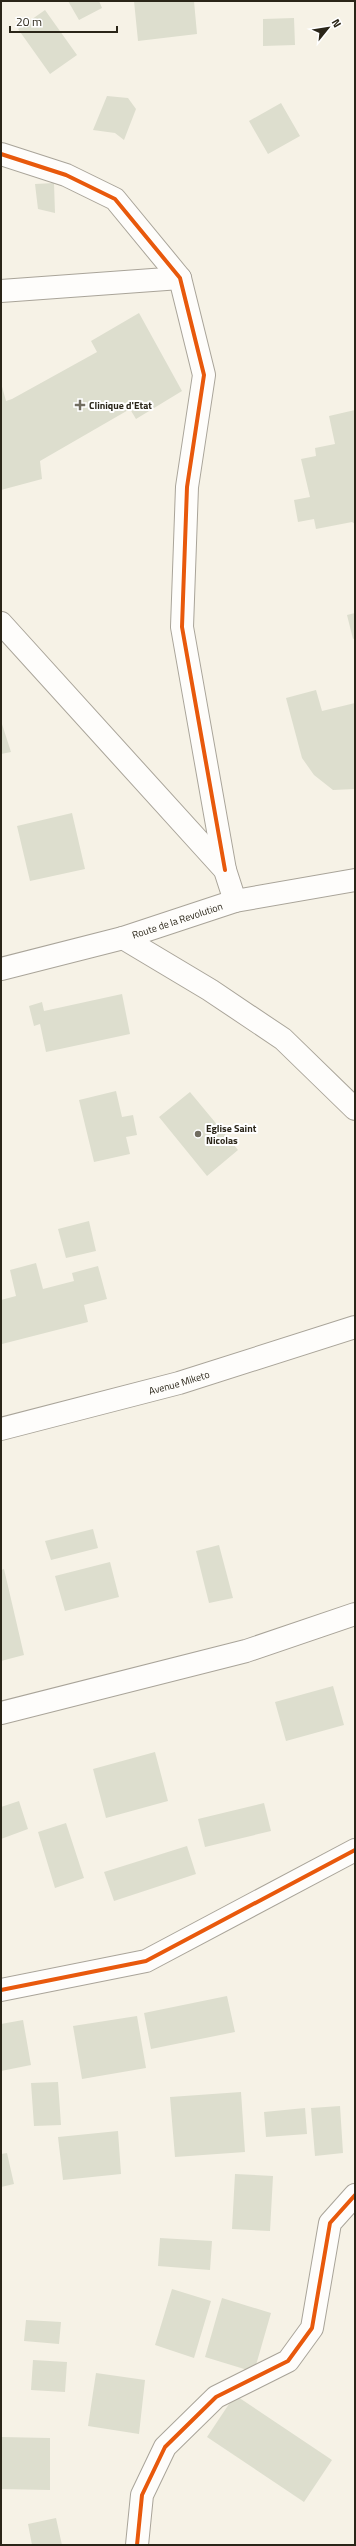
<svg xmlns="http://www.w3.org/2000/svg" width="356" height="2546" font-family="'Titillium Web',sans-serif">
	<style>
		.building { fill: #dddece }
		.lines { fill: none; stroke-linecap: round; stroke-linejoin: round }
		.minor-casing { stroke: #a9a499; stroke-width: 24 }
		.minor { stroke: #fefdfb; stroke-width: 22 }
		.cycleway-casing { stroke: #fff; stroke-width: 6 }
		.cycleway { stroke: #e8590c; stroke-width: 4 }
		.poi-dot { fill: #716d60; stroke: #fff; stroke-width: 1.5 }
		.labels { text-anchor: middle; stroke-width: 4; stroke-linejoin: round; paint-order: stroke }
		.poi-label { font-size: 10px; font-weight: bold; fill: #2a2518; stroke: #fff; text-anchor: start }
		.street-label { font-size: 10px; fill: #2a2518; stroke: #fff }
	</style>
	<rect width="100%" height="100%" fill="#f6f2e6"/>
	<path class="building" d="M68,1H99L102,8L79,20Z
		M134,1H194L197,34L138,41Z
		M45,10L77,55L50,74L18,29Z
		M294,18L295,45L263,46V19Z
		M107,96L128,98L136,109L124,140L115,133L93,130Z
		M281,103L300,136L268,154L249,121Z
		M54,183L55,213L38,209L35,184Z
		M139,313L182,391L136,419L130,409L40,461L42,479L1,490V383L6,401L12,399L97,352L91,341Z
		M355,410V524L352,522L316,529L314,519L298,522L294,500L310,497L301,459L316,456L315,448L335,444L329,416Z
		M355,613V638L353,639L347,615Z
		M316,690L322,711L355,703V789L333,790L314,775L302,758L286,698Z
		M1,721L11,752L1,754Z
		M72,813L85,869L30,881L17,826Z
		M122,994L130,1034L46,1052L40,1024L34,1026L29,1006L42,1002L44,1011Z
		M116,1091L122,1117L133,1115L137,1135L126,1137L130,1154L94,1162L79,1100Z
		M190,1092L238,1150L207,1176L159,1117Z
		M89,1221L96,1251L66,1258L58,1229Z
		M36,1263L43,1289L74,1281L72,1273L98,1266L107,1299L84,1305L88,1322L2,1344L1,1300L16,1296L10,1270Z
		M93,1529L98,1548L51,1560L45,1541Z
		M219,1545L233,1598L209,1603L196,1551Z
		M110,1562L119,1597L65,1611L55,1576Z
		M4,1569L24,1655L1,1661V1570Z
		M333,1686L344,1725L286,1741L275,1702Z
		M155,1752L168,1801L106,1818L93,1769Z
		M19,1801L28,1829L1,1839V1807Z
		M264,1803L271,1831L205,1847L198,1819Z
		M66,1823L84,1878L55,1888L38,1832Z
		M187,1846L196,1874L114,1901L104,1872Z
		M227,1996L235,2032L151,2049L144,2013Z
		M137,2016L146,2068L82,2079L73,2026Z
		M23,2020L31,2065L1,2071V2024Z
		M58,2082L61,2125L34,2126L31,2083Z
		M241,2092L245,2152L175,2157L170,2097Z
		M340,2106L343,2153L315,2156L311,2108Z
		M305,2108L307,2134L266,2137L264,2112Z
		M118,2131L121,2174L63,2180L58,2137Z
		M7,2153L14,2184L1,2187V2154Z
		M235,2174L273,2176L270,2231L232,2229Z
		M160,2238L212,2241L210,2270L158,2266Z
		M172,2289L211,2301L194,2358L155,2345Z
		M222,2298L271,2313L254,2372L205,2357Z
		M26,2320L61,2322L59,2344L24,2341Z
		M33,2360L67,2362L65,2392L31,2390Z
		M96,2373L145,2380L139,2434L88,2426Z
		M235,2395L332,2460L304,2502L207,2437Z
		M1,2437L50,2438V2490L1,2489Z
		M56,2518L62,2545H32L28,2524Z"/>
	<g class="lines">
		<defs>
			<g id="minor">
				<path d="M1,154L66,175L115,199L180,278L204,375L187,487L182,627L225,870"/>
				<path d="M1,291L180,278"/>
				<path d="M1,623L225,870L235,901"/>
				<path d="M123,938L210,990L283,1039L355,1109"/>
				<path id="s1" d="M1,969L123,938L235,901L355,880"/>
				<path id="s2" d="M1,1429L179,1383L355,1327"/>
				<path d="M1,1713L246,1651L355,1614"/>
				<path d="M1,1990L146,1961L355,1850"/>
				<path d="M137,2545L142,2495L165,2447L216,2397L288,2361L312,2328L330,2223L355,2195"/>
			</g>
		</defs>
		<use href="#minor" class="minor-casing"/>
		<use href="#minor" class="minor"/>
		<defs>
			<path id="cycleway" d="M1,154L66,175L115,199L180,278L204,375L187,487L182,627L225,870
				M1,1990L146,1961L355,1850
				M137,2545L142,2495L165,2447L216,2397L288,2361L312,2328L330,2223L355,2195"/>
		</defs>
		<use href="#cycleway" class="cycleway-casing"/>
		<use href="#cycleway" class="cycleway"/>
	</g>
	<g class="poi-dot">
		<path d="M78 399h4v4h4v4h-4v4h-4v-4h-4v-4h4z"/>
		<circle cx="198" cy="1134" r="4"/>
	</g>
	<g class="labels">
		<g class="poi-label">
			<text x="89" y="409">Clinique d'Etat</text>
			<text x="206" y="1132">Eglise Saint<tspan x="206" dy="12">Nicolas</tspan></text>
		</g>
		<g class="street-label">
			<text dy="4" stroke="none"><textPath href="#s1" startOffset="183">Route de la Revolution</textPath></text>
			<text dy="4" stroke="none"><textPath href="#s2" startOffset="184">Avenue Miketo</textPath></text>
		</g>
	</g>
	<rect width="356" height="2546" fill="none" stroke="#2a2518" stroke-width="4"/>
	<g transform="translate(328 28) rotate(60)" stroke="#ffffff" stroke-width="3" paint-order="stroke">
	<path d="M0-3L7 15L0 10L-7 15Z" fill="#2a2518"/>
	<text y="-6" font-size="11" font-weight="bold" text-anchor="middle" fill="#2a2518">N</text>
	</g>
	<path d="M10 26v6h107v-6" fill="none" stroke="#2a2518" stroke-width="2"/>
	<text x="16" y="26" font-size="12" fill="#2a2518" stroke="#ffffff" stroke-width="3" paint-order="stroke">20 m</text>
</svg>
